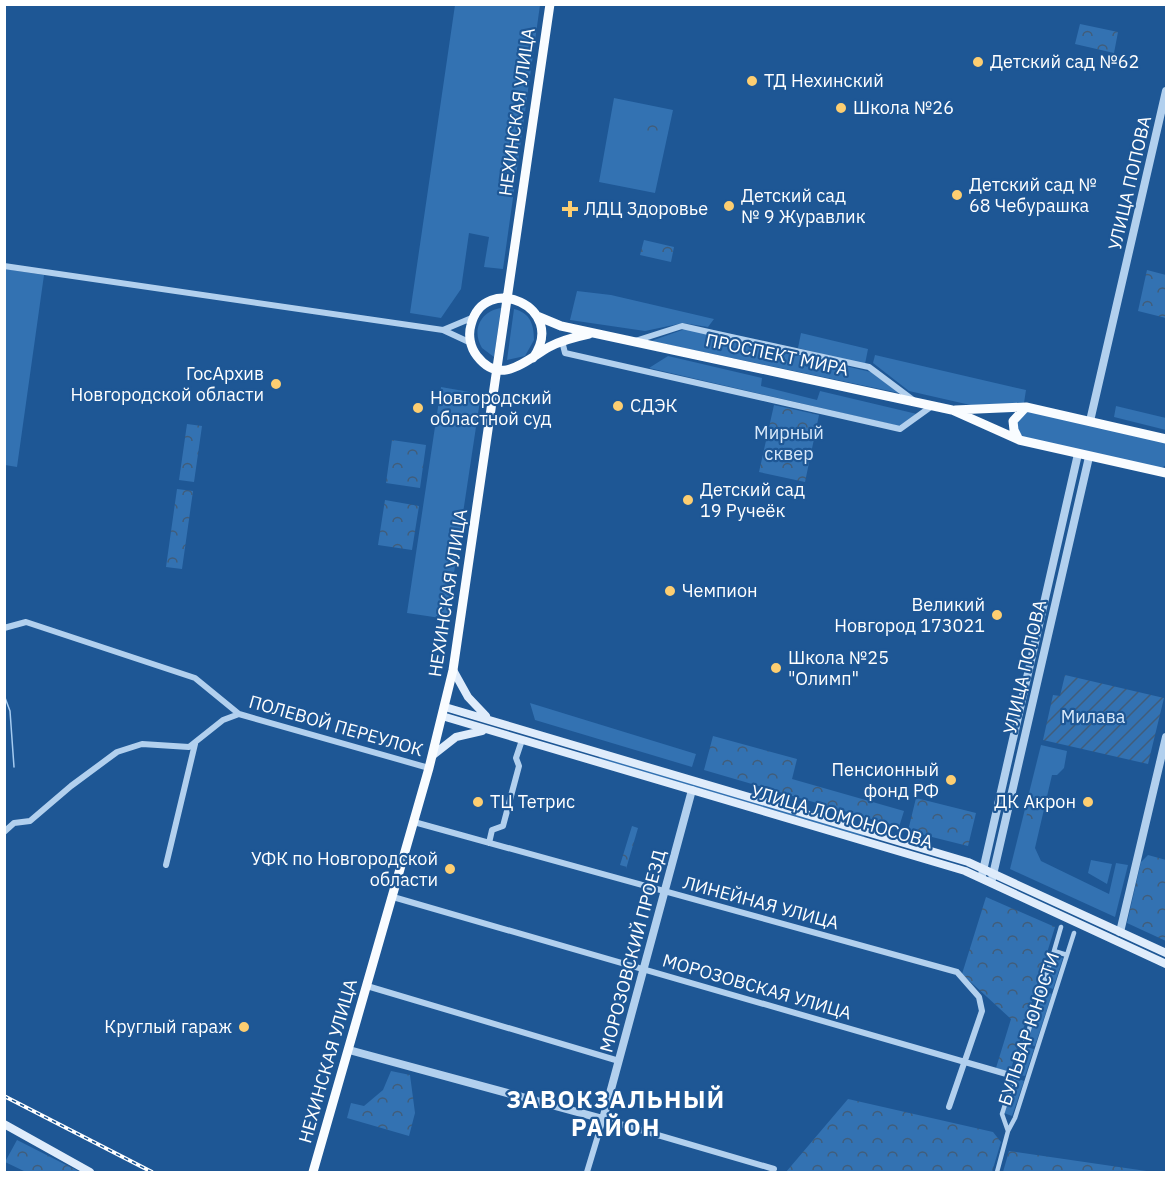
<svg xmlns="http://www.w3.org/2000/svg" width="1171" height="1177" font-family="'IBM Plex Sans',sans-serif">
	<style>
		.grass { fill: #3372b2 }
		.park { fill: url(#park-crowns) }
		.garden { fill: url(#garden-furrows) }
		.lines { fill: none; stroke-linecap: round; stroke-linejoin: round }
		.stream { stroke: #a5cbf0; stroke-width: 1.5 }
		.pedestrian { stroke: #b2d0ee; stroke-width: 4.5 }
		.minor { stroke: #b2d0ee; stroke-width: 6 }
		.tertiary { stroke: #b2d0ee; stroke-width: 8 }
		.secondary { stroke: #dfecfb; stroke-width: 8 }
		.primary { stroke: #f9fcff; stroke-width: 9 }
		.rail-casing { stroke: #fff; stroke-width: 4 }
		.rail { stroke: #1e5795; stroke-width: 1.5; stroke-dasharray: 4.5; stroke-linecap: butt }
		.poi-dot { fill: #fdce71; stroke: #1e5795; stroke-width: 2 }
		.labels { text-anchor: middle; stroke-width: 4.5; stroke-linejoin: round; paint-order: stroke }
		.poi-label { font-size: 18px; fill: #fff; stroke: #1e5795; text-anchor: start }
		.street-label { font-size: 18px; fill: #fff; stroke: #1e5795 }
		.park-label { font-size: 18px; fill: #d8e9fa; stroke: #1e5795 }
		.district-label { font-size: 24px; font-weight: bold; letter-spacing: 1.5px; fill: #fff; stroke: #1e5795 }
	</style>
	<defs>
		<pattern id="park-crowns" width="20" height="18" patternUnits="userSpaceOnUse" patternTransform="scale(1.5)"><rect width="20" height="18" fill="#3372b2"/><path d="M2 6a3 3 0 1 1 6 0M12 15a3 3 0 1 1 6 0" fill="none" stroke="#415d7a"/></pattern>
		<pattern id="garden-furrows" width="10" height="10" patternUnits="userSpaceOnUse" patternTransform="scale(1.5)"><rect width="10" height="10" fill="#3372b2"/><path d="M-1 1l2-2M0 10L10 0M9 11l2-2" fill="none" stroke="#415d7a"/></pattern>
	</defs>
	<rect width="100%" height="100%" fill="#1e5795"/>
	<path class="grass" d="M455,5H540L503,269L484,267L489,237L469,233L461,289L441,318L410,313Z
		M614,98L673,110L655,193L599,182Z
		M5,269L44,275L17,467L5,465Z
		M577,291L611,295L714,319L708,327L683,323L645,331L570,320Z
		M501,308L494,357L482,348C471,330 481,311 501,308Z
		M514,309C530,313 534,324 534,340L525,356L507,360Z
		M685,329L871,372L899,393L651,341Z
		M801,333L868,349L865,364L798,348Z
		M875,355L1026,390L1024,403L979,407L909,391L873,363Z
		M668,356L762,378L761,386L817,400L820,391L917,414L899,426L649,368Z
		M441,387L481,394L447,619L407,613Z
		M1116,406L1166,418V430L1114,417Z
		M1026,411L1164,441L1166,444V465L1160,469L1023,438L1016,427L1018,417Z
		M530,703L696,754L692,767L535,720Z
		M1041,745L1067,751L1064,768L1057,775H1052L1035,848L1041,861L1109,894L1116,863L1128,865L1115,917L1010,869Z
		M600,756L865,834L864,837L599,759Z
		M1091,860L1112,864L1107,884L1088,873Z
		M1055,956L1063,958L1053,989L1045,986Z
		M1044,991L1052,994L1035,1046L1026,1044Z
		M1026,1047L1034,1049L1025,1076L1016,1074Z
		M1016,1078L1024,1081L1012,1116L1004,1113Z"/>
	<path class="park" d="M1080,24L1118,32L1114,53L1075,44Z
		M649,116L663,119L657,144L644,141Z
		M644,240L674,247L671,262L640,255Z
		M1147,270L1166,275V318L1138,311Z
		M774,405L819,415L805,482L759,472Z
		M187,424L202,426L194,482L179,480Z
		M392,440L426,445L420,488L386,483Z
		M177,489L193,491L182,569L166,567Z
		M385,500L419,506L412,550L378,545Z
		M713,736L797,759L792,779L904,811L899,827L704,770Z
		M1032,794L1040,796L1038,802L1043,803L1042,810L1036,811L1032,826H1038L1036,836L1020,841Z
		M916,798L976,813L968,846L908,831Z
		M632,826L638,828L626,869L627,867L620,865Z
		M1148,855L1166,860V941L1127,923L1141,862Z
		M986,897L1055,927L1010,1072L996,1068L1011,1019L962,974Z
		M391,1071L410,1075L415,1113L409,1136L347,1118L351,1103L364,1106L383,1090Z
		M848,1099L993,1132L1001,1142L992,1172H786Z
		M17,1140L80,1172H26L5,1162Z
		M1009,1151L1153,1172H1003Z"/>
	<path class="garden" d="M1065,675L1164,698L1148,764L1043,740L1053,695L1060,696Z"/>
	<g class="lines">
		<path class="stream" d="M4,695L10,711L14,767"/>
		<path class="pedestrian" d="M1061,927L1054,951L1067,955
			M1008,1131L1015,1118L1074,933
			M997,1172L1008,1131L1002,1114L1054,951"/>
		<path class="minor" d="M4,266L443,330L471,343
			M443,330L474,317
			M562,341L565,353L900,429L932,406
			M635,341L682,326L713,333L869,367L913,400
			M4,628L26,622L195,678L239,714L429,768
			M414,822L957,972L979,997L982,1011L949,1107
			M4,832L14,823L30,821L71,786L117,752L142,744L189,747L223,720L239,714
			M489,843L492,830L503,826L519,766L516,758L522,740
			M166,865L195,744
			M393,897L1010,1075
			M367,986L619,1061
			M587,1172L603,1119L774,1169"/>
		<path class="tertiary" d="M1090,421L1166,91
			M982,875L1078,454
			M992,879L1089,457
			M1120,932L1166,737
			M349,1050L603,1119L692,790"/>
		<path class="secondary" d="M453,670L468,697L486,716
			M445,707L968,862L1166,953
			M442,716L965,871L1166,964
			M433,755L456,737L482,731
			M4,1124L90,1172"/>
		<path class="primary" d="M537,316L561,326L952,410L1019,440L1166,473
			M533,358C569,307 484,271 471,325C468,335 470,347 477,356C501,387 526,360 549,347C562,340 575,337 589,334
			M955,410L1026,407L1166,439
			M1019,440L1014,430L1013,421L1026,407
			M313,1172L429,768L453,670L550,4"/>
		<defs>
			<path id="rail" d="M4,1096L152,1172"/>
		</defs>
		<use href="#rail" class="rail-casing"/>
		<use href="#rail" class="rail"/>
	</g>
	<g class="poi-dot">
		<circle cx="978" cy="62" r="6"/>
		<circle cx="752" cy="81" r="6"/>
		<circle cx="841" cy="108" r="6"/>
		<circle cx="957" cy="195" r="6"/>
		<circle cx="729" cy="206" r="6"/>
		<path d="M567 200h6v6h6v6h-6v6h-6v-6h-6v-6h6z"/>
		<circle cx="276" cy="384" r="6"/>
		<circle cx="618" cy="406" r="6"/>
		<circle cx="418" cy="408" r="6"/>
		<circle cx="688" cy="500" r="6"/>
		<circle cx="670" cy="591" r="6"/>
		<circle cx="997" cy="615" r="6"/>
		<circle cx="776" cy="668" r="6"/>
		<circle cx="951" cy="780" r="6"/>
		<circle cx="478" cy="802" r="6"/>
		<circle cx="1088" cy="802" r="6"/>
		<circle cx="450" cy="869" r="6"/>
		<circle cx="244" cy="1027" r="6"/>
	</g>
	<g class="labels">
		<g class="poi-label">
			<text x="990" y="68">Детский сад №62</text>
			<text x="764" y="87">ТД Нехинский</text>
			<text x="853" y="114">Школа №26</text>
			<text x="969" y="191">Детский сад №<tspan x="969" dy="21">68 Чебурашка</tspan></text>
			<text x="741" y="202">Детский сад<tspan x="741" dy="21">№ 9 Журавлик</tspan></text>
			<text x="584" y="215">ЛДЦ Здоровье</text>
			<text x="264" y="380" text-anchor="end">ГосАрхив<tspan x="264" dy="21">Новгородской области</tspan></text>
			<text x="430" y="404">Новгородский<tspan x="430" dy="21">областной суд</tspan></text>
			<text x="630" y="412">СДЭК</text>
			<text x="700" y="496">Детский сад<tspan x="700" dy="21">19 Ручеёк</tspan></text>
			<text x="682" y="597">Чемпион</text>
			<text x="985" y="611" text-anchor="end">Великий<tspan x="985" dy="21">Новгород 173021</tspan></text>
			<text x="788" y="664">Школа №25<tspan x="788" dy="21">"Олимп"</tspan></text>
			<text x="939" y="776" text-anchor="end">Пенсионный<tspan x="939" dy="21">фонд РФ</tspan></text>
			<text x="490" y="808">ТЦ Тетрис</text>
			<text x="1076" y="808" text-anchor="end">ДК Акрон</text>
			<text x="438" y="865" text-anchor="end">УФК по Новгородской<tspan x="438" dy="21">области</tspan></text>
			<text x="232" y="1033" text-anchor="end">Круглый гараж</text>
		</g>
		<g class="street-label">
			<text transform="translate(517 112) rotate(-82)" y="6">НЕХИНСКАЯ УЛИЦА</text>
			<text transform="translate(1130 183) rotate(-77)" y="6">УЛИЦА ПОПОВА</text>
			<text transform="translate(777 355) rotate(12)" y="6">ПРОСПЕКТ МИРА</text>
			<text transform="translate(448 593) rotate(-81)" y="6">НЕХИНСКАЯ УЛИЦА</text>
			<text transform="translate(1025 667) rotate(-77)" y="6">УЛИЦА ПОПОВА</text>
			<text transform="translate(336 726) rotate(16)" y="6">ПОЛЕВОЙ ПЕРЕУЛОК</text>
			<text transform="translate(842 817) rotate(16)" y="6">УЛИЦА ЛОМОНОСОВА</text>
			<text transform="translate(761 903) rotate(15)" y="6">ЛИНЕЙНАЯ УЛИЦА</text>
			<text transform="translate(633 951) rotate(-75)" y="6">МОРОЗОВСКИЙ ПРОЕЗД</text>
			<text transform="translate(757 987) rotate(16)" y="6">МОРОЗОВСКАЯ УЛИЦА</text>
			<text transform="translate(1029 1029) rotate(-72)" y="6">БУЛЬВАР ЮНОСТИ</text>
			<text transform="translate(328 1061) rotate(-74)" y="6">НЕХИНСКАЯ УЛИЦА</text>
		</g>
		<g class="park-label">
			<text x="789" y="439">Мирный<tspan x="789" dy="21">сквер</tspan></text>
			<text x="1093" y="723">Милава</text>
		</g>
		<g class="district-label">
			<text x="616" y="1108">ЗАВОКЗАЛЬНЫЙ<tspan x="616" dy="28">РАЙОН</tspan></text>
		</g>
	</g>
	<rect width="1171" height="1177" fill="none" stroke="#ffffff" stroke-width="12"/>
</svg>
